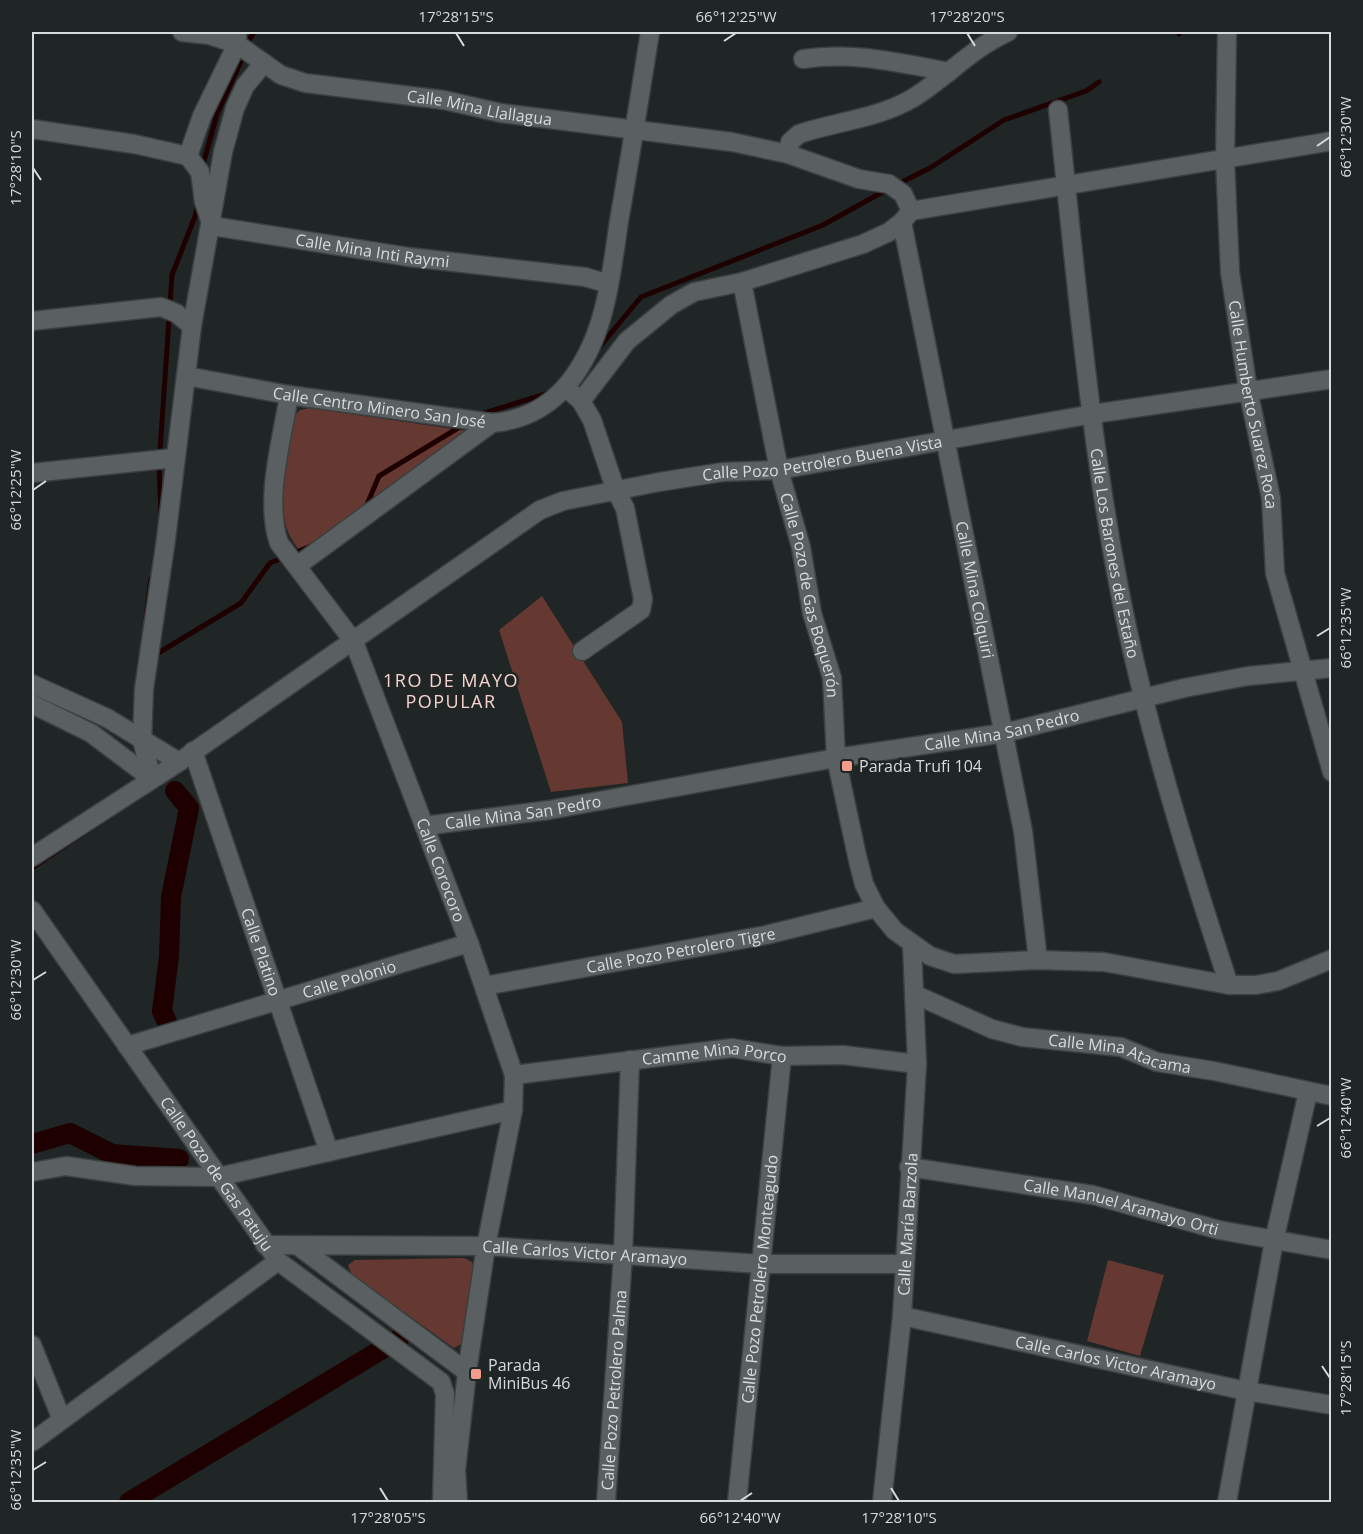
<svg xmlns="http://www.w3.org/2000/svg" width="1363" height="1534" font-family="'Open Sans',sans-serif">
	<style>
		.green { fill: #653931 }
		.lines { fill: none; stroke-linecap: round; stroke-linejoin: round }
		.stream { stroke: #1e0000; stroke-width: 5 }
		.canal { stroke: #1e0000; stroke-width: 20 }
		.minor-casing { stroke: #3b3f40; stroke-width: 21 }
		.minor { stroke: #5a6062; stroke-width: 18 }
		.ticks { fill: none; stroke: #d8dbdd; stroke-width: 2 }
		.poi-dot { fill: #f49d8d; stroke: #202526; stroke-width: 2 }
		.labels { text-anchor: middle; stroke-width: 5; stroke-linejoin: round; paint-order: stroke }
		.street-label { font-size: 16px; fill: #d8dbdd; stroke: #202526 }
		.poi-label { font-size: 16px; fill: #d8dbdd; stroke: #202526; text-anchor: start }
		.neighbourhood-label { font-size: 18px; letter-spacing: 1.5px; fill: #f6d3cc; stroke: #202526 }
		.neatline { fill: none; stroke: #d8dbdd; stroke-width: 2 }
		.ticks-label { font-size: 15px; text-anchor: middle; fill: #d8dbdd }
	</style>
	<rect width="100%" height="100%" fill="#202526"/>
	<path class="green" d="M309,408L467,431L301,551C268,520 288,458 293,417L300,410Z
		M542,596L622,722L628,783L551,792L499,630Z
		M464,1258L472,1262L476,1271L461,1344L454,1348L352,1275L348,1265L355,1260Z
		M1108,1260L1164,1275L1140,1356L1087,1341Z"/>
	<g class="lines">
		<path class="stream" d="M1179,34L1180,32
			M250,39L254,32
			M202,168L217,114L243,57
			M896,185L930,168L1004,120L1086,91L1099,82
			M597,350L641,297L823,225L888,189
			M478,415L549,393
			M366,507L379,476L463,425
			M161,513L159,466L172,275L196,214L198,201
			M146,617L151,579
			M155,655L241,603L270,563L311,546
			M32,868L126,805"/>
		<path class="canal" d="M167,1022L162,1011L169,956L171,897L189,808L175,791
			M32,1144L70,1133L112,1154L179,1159
			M129,1502L399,1339"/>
		<defs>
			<g id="minor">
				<path id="s1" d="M182,32L209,35L237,44L281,75L305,83L444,100L501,113L732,142L788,154L859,179L889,184L903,194L911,211"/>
				<path id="s2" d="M1227,32L1225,160L1230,272L1248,390L1271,498L1275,573L1332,772"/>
				<path d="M803,59C853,51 900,63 949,72"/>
				<path id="s3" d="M1058,110C1077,284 1091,460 1128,632C1154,751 1191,869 1229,985"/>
				<path d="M32,129L134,144L188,156"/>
				<path d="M788,154L790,142L799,134C838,121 877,119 913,98C947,77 972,48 1008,32"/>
				<path id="s4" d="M188,156L200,172L204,202L212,226L409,257L585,277L609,284"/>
				<path d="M188,156L202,116L237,44V33"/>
				<path id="s5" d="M902,222L1023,831L1038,960"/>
				<path id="s6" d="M742,282L779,470L801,547L812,613L832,678L836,758L857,856L864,884L876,908L895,931L930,956L954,964L1038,960L1104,962L1229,985H1256L1278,981L1332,959"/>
				<path d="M32,321L161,307L176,313L192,326"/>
				<path id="s7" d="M186,376L289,395L492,423C541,419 571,390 591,346C608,310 613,261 619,221C630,158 640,95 650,32"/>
				<path d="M572,393L581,401L592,420L616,491L625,508L643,599L641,610L582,651"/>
				<path id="s8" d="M289,395C282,440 264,500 279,543L354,642L469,943L514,1075L513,1110L486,1246L467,1372L456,1470L458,1502"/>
				<path d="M581,401L627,341L671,305L694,292L742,282L863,244L889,232L902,222L911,211L1332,141"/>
				<path d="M32,473L174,458"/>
				<path d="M297,566L492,423"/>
				<path d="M32,684L107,718L179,762"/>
				<path d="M32,704L91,733L152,779"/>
				<path id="s9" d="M193,751L329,1152"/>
				<path d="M152,779L142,740L144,689L166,539L192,326L223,152L235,108L245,86L263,64"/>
				<path id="s10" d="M424,826L549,810L836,758L1004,733L1184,688L1248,676L1332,668"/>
				<path id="s11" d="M32,857L179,762L540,510L563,501L659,482L723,472L779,470L1093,414L1332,379"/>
				<path id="s12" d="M32,910L278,1261L441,1382L445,1394L442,1502"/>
				<path id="s13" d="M484,986L766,935L876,908"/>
				<path id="s14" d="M916,995L992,1029L1022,1037L1121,1047L1157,1062L1214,1071L1332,1096"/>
				<path id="s15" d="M127,1046L469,943"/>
				<path id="s16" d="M514,1075L732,1048L782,1056L843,1055L917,1064"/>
				<path id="s17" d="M909,1167L1093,1195L1219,1230L1332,1250"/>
				<path d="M32,1172L66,1166L135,1176L218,1177L513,1110"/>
				<path id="s18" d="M265,1245L486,1246L761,1264H904"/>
				<path d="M298,1246L467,1372"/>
				<path id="s19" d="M902,1316L1246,1391L1332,1405"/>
				<path d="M32,1345L62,1420"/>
				<path d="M32,1442L278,1261"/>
				<path id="s20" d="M606,1502L623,1255L630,1060"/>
				<path id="s21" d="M737,1502L782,1056"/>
				<path id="s22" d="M882,1502L902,1316L917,1064L912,945"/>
				<path d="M1227,1502L1274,1241L1308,1092"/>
			</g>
		</defs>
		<use href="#minor" class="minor-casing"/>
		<use href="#minor" class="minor"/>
	</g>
	<path class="ticks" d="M456,33L464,46M967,33L975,46M724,41L736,33M1317,146L1330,137M33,168L41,180M33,490L46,481M1317,636L1330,628M33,980L46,972M1317,1126L1330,1118M1322,1366L1330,1378M33,1470L46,1462M380,1488L388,1501M891,1488L899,1501M740,1501L752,1493"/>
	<g class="poi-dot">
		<rect x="841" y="760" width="12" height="12" rx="3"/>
		<rect x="470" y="1368" width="12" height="12" rx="3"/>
	</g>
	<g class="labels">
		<g class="street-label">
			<text dy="6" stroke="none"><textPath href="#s1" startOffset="312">Calle Mina Llallagua</textPath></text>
			<text dy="6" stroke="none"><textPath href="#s4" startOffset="238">Calle Mina Inti Raymi</textPath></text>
			<text dy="6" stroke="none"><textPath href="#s2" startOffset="375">Calle Humberto Suarez Roca</textPath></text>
			<text dy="6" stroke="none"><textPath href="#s7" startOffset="196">Calle Centro Minero San José</textPath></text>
			<text dy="6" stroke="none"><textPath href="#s11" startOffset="903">Calle Pozo Petrolero Buena Vista</textPath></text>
			<text dy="6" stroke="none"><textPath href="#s3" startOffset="447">Calle Los Barones del Estaño</textPath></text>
			<text dy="6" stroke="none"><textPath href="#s5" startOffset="375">Calle Mina Colquiri</textPath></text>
			<text dy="6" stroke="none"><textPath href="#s6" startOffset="321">Calle Pozo de Gas Boquerón</textPath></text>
			<text dy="6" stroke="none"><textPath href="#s10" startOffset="586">Calle Mina San Pedro</textPath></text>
			<text dy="6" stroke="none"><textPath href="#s10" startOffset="100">Calle Mina San Pedro</textPath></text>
			<text dy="6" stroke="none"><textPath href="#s8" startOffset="518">Calle Corocoro</textPath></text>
			<text dy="6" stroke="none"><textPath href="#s13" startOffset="200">Calle Pozo Petrolero Tigre</textPath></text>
			<text dy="6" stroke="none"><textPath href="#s9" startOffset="212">Calle Platino</textPath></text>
			<text dy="6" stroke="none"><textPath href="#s15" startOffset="232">Calle Polonio</textPath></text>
			<text dy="6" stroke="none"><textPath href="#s14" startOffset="214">Calle Mina Atacama</textPath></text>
			<text dy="6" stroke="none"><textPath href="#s16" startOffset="202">Camme Mina Porco</textPath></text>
			<text dy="6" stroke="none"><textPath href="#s12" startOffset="322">Calle Pozo de Gas Patuju</textPath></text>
			<text dy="6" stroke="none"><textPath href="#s17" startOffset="216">Calle Manuel Aramayo Orti</textPath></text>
			<text dy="6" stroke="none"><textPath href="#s22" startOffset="279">Calle María Barzola</textPath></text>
			<text dy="6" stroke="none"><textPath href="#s18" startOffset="320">Calle Carlos Victor Aramayo</textPath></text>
			<text dy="6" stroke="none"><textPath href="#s21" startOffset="224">Calle Pozo Petrolero Monteagudo</textPath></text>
			<text dy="6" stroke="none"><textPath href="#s19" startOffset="219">Calle Carlos Victor Aramayo</textPath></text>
			<text dy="6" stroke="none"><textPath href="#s20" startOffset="112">Calle Pozo Petrolero Palma</textPath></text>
		</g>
		<g class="poi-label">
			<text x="859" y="772">Parada Trufi 104</text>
			<text x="488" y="1371">Parada<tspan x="488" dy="18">MiniBus 46</tspan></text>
		</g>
		<g class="neighbourhood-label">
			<text x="451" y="687">1RO DE MAYO<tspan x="451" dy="21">POPULAR</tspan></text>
		</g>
	</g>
	<rect width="1363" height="1534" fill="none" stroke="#202526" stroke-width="66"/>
	<rect x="33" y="33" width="1297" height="1468" class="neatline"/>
	<g class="ticks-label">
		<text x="456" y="22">17°28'15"S</text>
		<text x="736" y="22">66°12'25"W</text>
		<text x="967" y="22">17°28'20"S</text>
		<text transform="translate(1346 137) rotate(-90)" y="5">66°12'30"W</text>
		<text transform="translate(16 168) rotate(-90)" y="5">17°28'10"S</text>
		<text transform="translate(16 490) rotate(-90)" y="5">66°12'25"W</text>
		<text transform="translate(1346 628) rotate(-90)" y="5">66°12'35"W</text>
		<text transform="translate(16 980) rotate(-90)" y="5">66°12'30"W</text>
		<text transform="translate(1346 1118) rotate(-90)" y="5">66°12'40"W</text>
		<text transform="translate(1346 1378) rotate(-90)" y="5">17°28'15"S</text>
		<text transform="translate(16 1470) rotate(-90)" y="5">66°12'35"W</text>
		<text x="388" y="1523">17°28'05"S</text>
		<text x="740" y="1523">66°12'40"W</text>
		<text x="899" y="1523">17°28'10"S</text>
	</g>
</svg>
